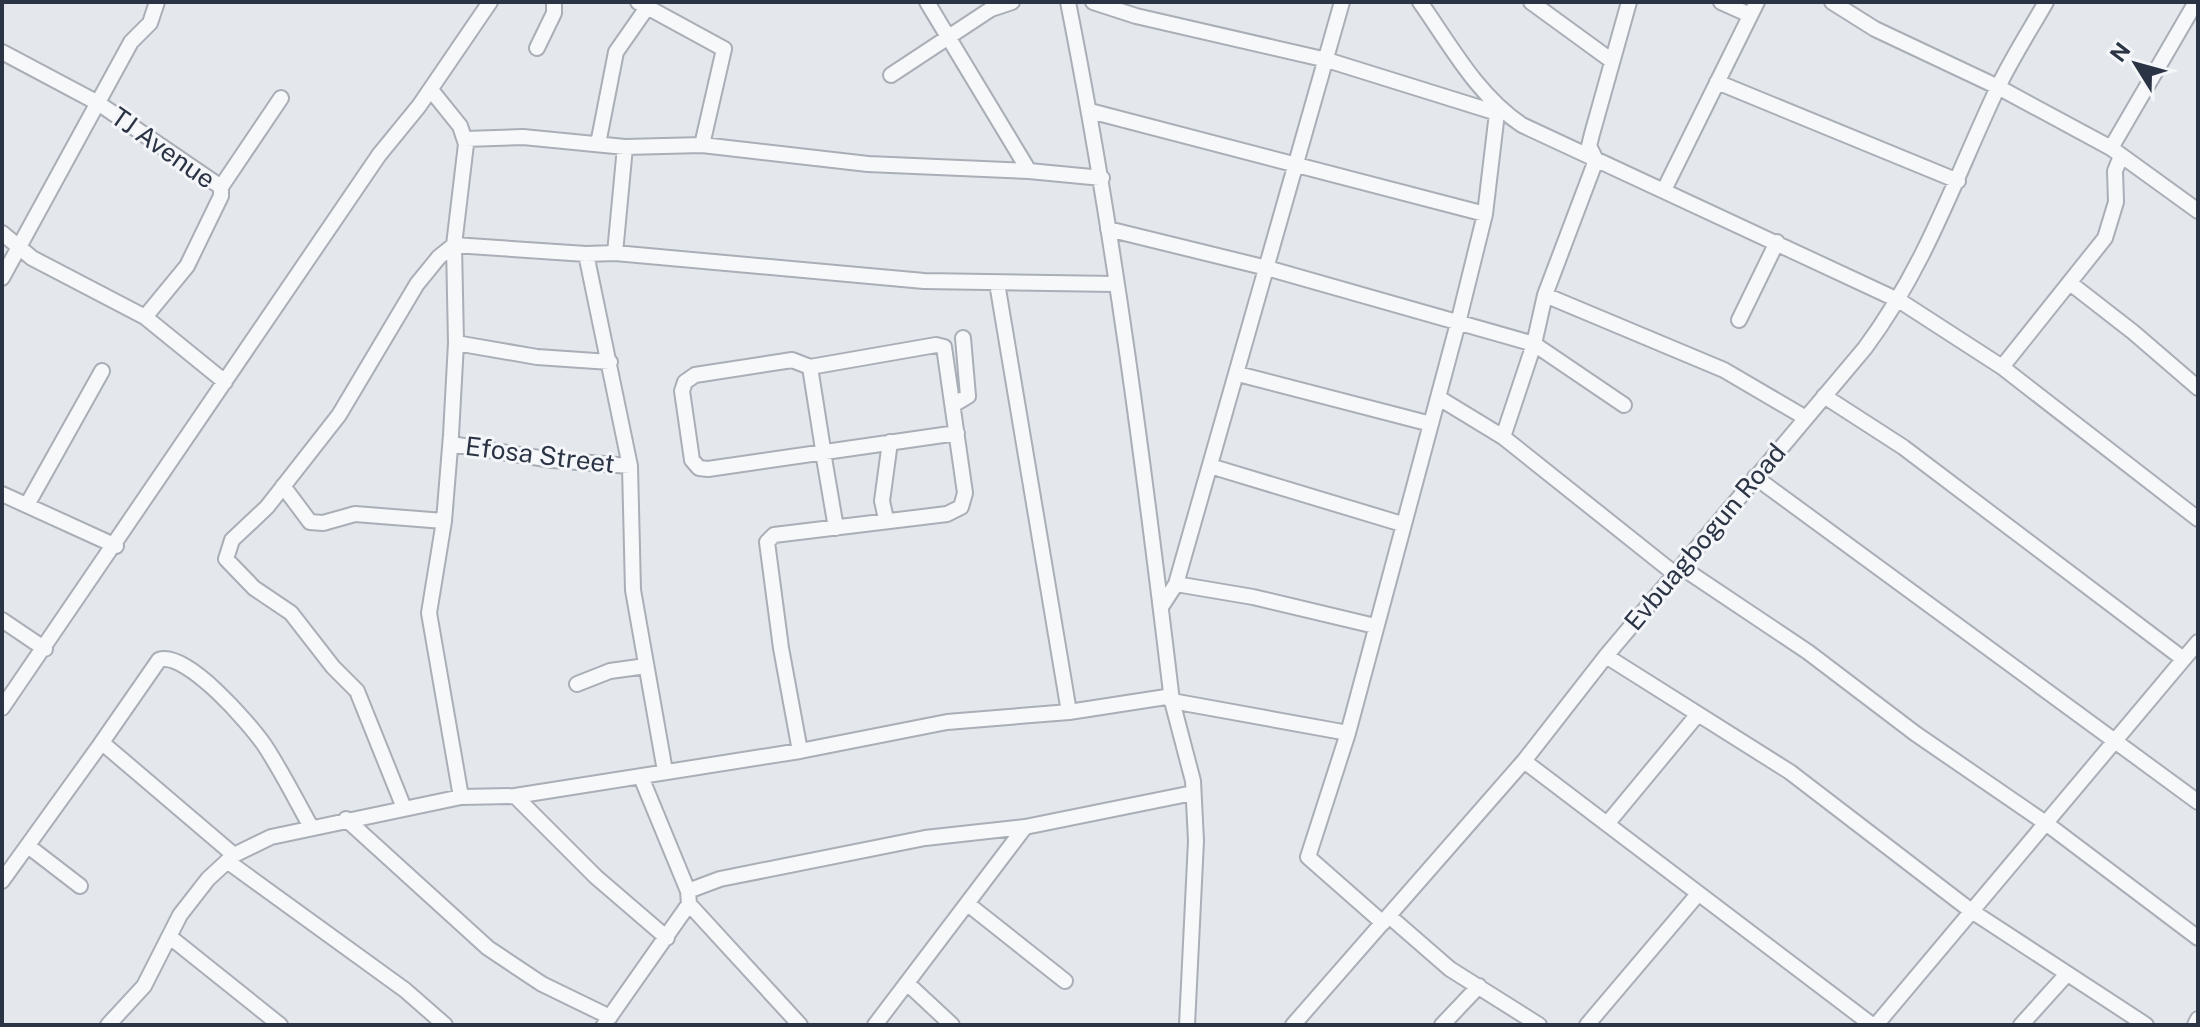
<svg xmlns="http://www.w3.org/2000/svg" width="2200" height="1027" font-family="'Public Sans',sans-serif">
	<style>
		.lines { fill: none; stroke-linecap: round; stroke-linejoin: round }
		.minor-casing { stroke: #a9aeb7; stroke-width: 18 }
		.minor { stroke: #f7f8fa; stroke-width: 14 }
		.labels { text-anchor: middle; stroke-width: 6; stroke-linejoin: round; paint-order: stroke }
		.street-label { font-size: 26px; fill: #2b3445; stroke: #f4f6f9 }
	</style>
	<rect width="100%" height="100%" fill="#e4e7ec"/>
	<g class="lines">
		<defs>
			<path id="minor" d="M638,2L724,49L702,145
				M927,2L1029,171
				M1068,2C1114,233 1144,467 1172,701L1348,733
				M1093,2L1136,16L1327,60L1497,113L1501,111
				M1420,2C1451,46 1477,95 1522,125L1900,301L2002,367L2198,519
				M1531,2L1612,61
				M1721,2L1750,15
				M1832,2L1875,29L1998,87L2111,148L2198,211
				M537,48L554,13V2
				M2,52L98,103L221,187V196L187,266L145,317
				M891,75L991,9L1012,2
				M1717,82L1958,181
				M431,90L460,126L466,144L454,245L456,343L451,435L444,521L429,613L461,797
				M1090,111L1485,214
				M465,139L523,137L625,147L702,145L868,164L1029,171L1102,178
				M598,144L616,52L646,9
				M2111,148L2196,2
				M221,187L281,98
				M1664,190L1757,2
				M1108,229L1267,268L1534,344L1624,405
				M2,233L32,258L145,317L225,382
				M615,253L625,147
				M586,254L630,466L633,590L665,771
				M2,278L131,42L150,23L157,2
				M997,283L1069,712
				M2070,283L2133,332L2198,388
				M1545,295L1724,370L1806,418
				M1739,320L1777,242
				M456,343L537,357L610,362
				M2002,367L2105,238L2116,202L2115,171L2121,156
				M1238,374L1431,424
				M1824,396L1903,447L2182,658
				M1439,398L1503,437L1675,574
				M953,405L968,396L963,338
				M1503,437L1534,344L1545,295L1596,160L1589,146L1592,134L1629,2
				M451,444L552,460L630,466
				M1210,466L1402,524
				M1755,477L2198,802
				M283,486L310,522L323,523L355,514L444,521
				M2,494L116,546
				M27,505L102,371
				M886,519L882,501L890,442
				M836,528L823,452L822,443L810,367L792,360L695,375L685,382L682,391L692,460L699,468L708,469C791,457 874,445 957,433
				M1681,567L1808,652L1916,734L2047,824L2198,938
				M1176,584L1253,597L1375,626
				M1163,604L1176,584L1342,2
				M2,620L45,649
				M1606,656L1790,772L1970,910L2146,1025
				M577,684L610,671L646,666
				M2,708L379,155L419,106L490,2
				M100,745L159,660C186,650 250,724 265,746C282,772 296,800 311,827
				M800,751L781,648L767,542L774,535L947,514L961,507L965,493L944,347L936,345L810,367
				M1524,761L1872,1025
				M641,777L688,891
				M515,796L596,877L667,938
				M404,808L357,691L333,667L291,613L254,588L226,559L232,540L267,507L339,415L417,284L439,257L454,245L586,254L615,253L924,281L1115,284
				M346,819L488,948L542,984L610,1017
				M1607,824L1698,714
				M28,846L80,886
				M227,861L405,990L445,1025
				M2,881L100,745L106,746L234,855
				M689,904L800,1025
				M969,905L1065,981
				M1389,916L1450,969L1539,1025
				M1383,923L1308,857L1348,733L1458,323L1485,214L1497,113
				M170,937L280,1025
				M908,984L952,1025
				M108,1025L144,986L180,915L208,879L234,855L271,837L461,797L515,796L800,751L947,722L1069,712L1166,697L1172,701L1193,781L1196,841L1187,1025
				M604,1025L689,904L688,891L720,879L925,838L1025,827
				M875,1025L1025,827L1193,793
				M1293,1025L1524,761L1606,656L1865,348C1926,266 1955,178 1998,87C2012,58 2030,30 2046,2
				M1442,1025L1479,986
				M1587,1025L1698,894
				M1876,1025L2198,642
				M2021,1025L2067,974
				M2195,1025L2198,1019"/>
		</defs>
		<use href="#minor" class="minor-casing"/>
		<use href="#minor" class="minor"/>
	</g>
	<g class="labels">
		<g class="street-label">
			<text transform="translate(163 148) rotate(35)" y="9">TJ Avenue</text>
			<text transform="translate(540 455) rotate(7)" y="9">Efosa Street</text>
			<text transform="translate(1705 537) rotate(-50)" y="9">Evbuagbogun Road</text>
		</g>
	</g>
	<rect width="2200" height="1027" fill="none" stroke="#2b3445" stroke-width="8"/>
	<g transform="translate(2136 64) rotate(307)" stroke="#f4f6f9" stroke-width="6" paint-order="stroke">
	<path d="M0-6L14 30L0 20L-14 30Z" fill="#2b3445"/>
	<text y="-12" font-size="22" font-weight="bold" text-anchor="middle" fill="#2b3445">N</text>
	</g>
</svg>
